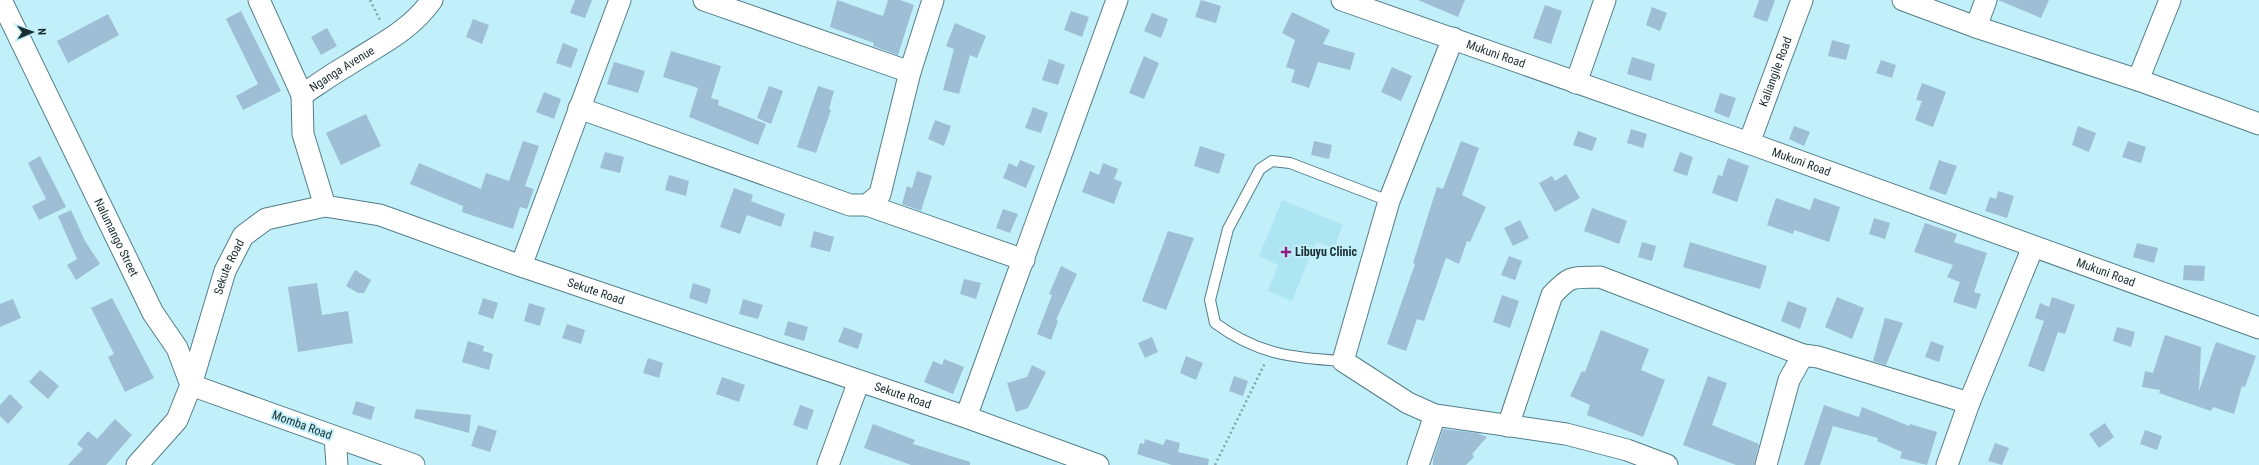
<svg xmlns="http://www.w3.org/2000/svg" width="2259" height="465" font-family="'Roboto Condensed',sans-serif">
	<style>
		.built { fill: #aee5f2 }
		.building { fill: #9dbed4 }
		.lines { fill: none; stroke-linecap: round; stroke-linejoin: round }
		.lane-casing { stroke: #537e88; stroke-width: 12 }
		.street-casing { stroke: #537e88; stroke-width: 23 }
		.path { stroke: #81a5ad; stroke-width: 2.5; stroke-dasharray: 2 3; stroke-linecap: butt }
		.lane { stroke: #fff; stroke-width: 10 }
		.street { stroke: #fff; stroke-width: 21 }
		.poi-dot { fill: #901e7f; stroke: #c1f0fa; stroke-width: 1.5 }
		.labels { text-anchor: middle; stroke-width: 4; stroke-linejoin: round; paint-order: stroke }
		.street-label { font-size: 12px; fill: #1b2d31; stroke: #c1f0fa }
		.poi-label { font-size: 12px; font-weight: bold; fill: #1b2d31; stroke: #c1f0fa; text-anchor: start }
	</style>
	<rect width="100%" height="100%" fill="#c1f0fa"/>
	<path class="built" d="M1282,200L1343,225L1334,248L1316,242L1292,301L1268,291L1278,265L1259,256Z"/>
	<path class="building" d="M575,0H592L585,18L570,13Z
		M837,0L883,16L888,0H900L914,5L898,55L873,46L874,43L830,27Z
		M1201,0L1221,6L1216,23L1195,17Z
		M1418,0H1465L1458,17Z
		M1759,0H1775L1767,22L1753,17Z
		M1998,0H2049L2041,18Z
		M1545,5L1562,11L1551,44L1533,38Z
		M1652,7L1667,13L1660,31L1646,25Z
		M241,11L281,91L243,110L236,96L258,84L226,19Z
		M1071,11L1089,17L1082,37L1064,30Z
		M1292,12L1330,30L1323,44L1355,53L1350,70L1318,62L1309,88L1291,82L1295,70L1286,67L1295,40L1282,33Z
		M1152,13L1168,19L1161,38L1144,31Z
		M108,14L119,35L68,63L57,41Z
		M473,19L489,25L482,44L466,37Z
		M955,23L986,36L977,58L970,55L959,94L943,90L954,49L946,46Z
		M327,28L337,46L321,55L311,37Z
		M1832,40L1850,45L1846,60L1828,56Z
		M563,43L578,49L571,68L556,63Z
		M671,51L721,66L711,98L719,100L718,105L766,124L758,145L689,117L698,88L663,77Z
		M1144,56L1159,63L1144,99L1129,93Z
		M1632,57L1655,64L1651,81L1627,74Z
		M1049,59L1065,65L1058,85L1042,80Z
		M1881,60L1896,65L1892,78L1876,73Z
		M614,62L645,71L638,93L607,84Z
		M1392,67L1412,76L1401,101L1381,92Z
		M1922,83L1946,92L1933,127L1915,120L1922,101L1916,100Z
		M769,86L783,91L771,124L757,118Z
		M818,86L834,91L829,109L831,110L816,153L797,147Z
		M544,92L561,99L554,119L536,112Z
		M1720,93L1736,98L1729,118L1714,112Z
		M1033,107L1048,113L1041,133L1025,128Z
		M366,114L381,146L341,165L326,133Z
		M935,120L951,126L944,146L928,139Z
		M1794,126L1810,132L1804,146L1789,139Z
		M2078,126L2096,133L2089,152L2072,145Z
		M1631,129L1647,134L1643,148L1627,143Z
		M1578,131L1597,138L1592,151L1573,145Z
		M523,141L539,146L525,186L534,189L527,209L520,207L513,229L462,212L463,206L410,184L419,163L481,189L486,173L509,181Z
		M1314,141L1332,145L1329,159L1311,155Z
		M1461,141L1479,148L1462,195L1486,207L1470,242L1467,241L1459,264L1446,258L1424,321L1417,319L1406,351L1387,344L1415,264L1413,263L1437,187L1443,189Z
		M2128,141L2146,147L2141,163L2122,157Z
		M1200,146L1225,154L1219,174L1194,166Z
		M605,152L624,157L620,173L600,168Z
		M1680,152L1693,157L1687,176L1673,171Z
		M40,156L66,207L39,220L32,206L46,199L28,163Z
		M1728,158L1749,166L1737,202L1712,193L1718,175L1722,176Z
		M1020,160L1035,166L1026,188L1003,178L1009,163L1017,167Z
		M1939,160L1957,166L1946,195L1929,189Z
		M1103,163L1118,169L1114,179L1122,182L1114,204L1082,192L1090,171L1099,175Z
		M917,171L932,176L921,211L902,204L907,186L912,188Z
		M1566,174L1580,198L1555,212L1539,183L1552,176L1555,181Z
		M669,175L689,181L686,196L665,190Z
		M734,188L753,195L751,201L785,214L781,227L747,215L740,234L720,227Z
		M1998,191L2014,196L2007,218L1985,211L1990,197L1996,199Z
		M1776,198L1810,210L1814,198L1840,207L1829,242L1794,230L1793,234L1767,225Z
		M1592,208L1627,221L1619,244L1584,231Z
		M1003,209L1018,214L1010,233L996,228Z
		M71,210L85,241L100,264L76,280L67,265L77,259L58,216Z
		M1874,218L1890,223L1885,239L1869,234Z
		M1520,220L1529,238L1513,246L1504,228Z
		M1925,223L1957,234L1954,242L1987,253L1974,292L1981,294L1976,309L1953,302L1960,282L1947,277L1953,265L1914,252Z
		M814,231L834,237L830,252L810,247Z
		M1168,231L1194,238L1166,310L1142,301Z
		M1642,242L1656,246L1652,261L1638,257Z
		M1690,242L1767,266L1760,289L1683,267Z
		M2137,243L2158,248L2154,263L2133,257Z
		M1509,256L1522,261L1515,280L1501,275Z
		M2184,265L2205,266L2204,281L2183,280Z
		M1061,266L1077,274L1056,320L1058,321L1051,340L1037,334L1052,295L1049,294Z
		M355,270L371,280L364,293H358L346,286Z
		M964,279L981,283L976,299L960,294Z
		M317,283L322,315L348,311L353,343L298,352L288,287Z
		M693,283L711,289L707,304L689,298Z
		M1502,295L1519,301L1510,328L1493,322Z
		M1837,297L1864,308L1852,339L1825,327Z
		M2052,297L2075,305L2065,334L2058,332L2044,372L2028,366L2044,321L2035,318L2040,303L2049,307Z
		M112,298L154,378L125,392L108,357L114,354L91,308Z
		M483,298L498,303L493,319L478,314Z
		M13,299L21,318L0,327V304Z
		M743,299L763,305L758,319L739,314Z
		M1788,301L1807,308L1800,329L1781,321Z
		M529,303L545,308L540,326L524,321Z
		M1885,318L1903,323L1886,365L1873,361Z
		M788,321L808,327L804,341L784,335Z
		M567,324L585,330L581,344L562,338Z
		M844,327L863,334L858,349L838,342Z
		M2117,327L2135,332L2131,347L2113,341Z
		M1601,330L1649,349L1641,370L1665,380L1643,437L1587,415L1590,405L1570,396L1582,371L1585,372Z
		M2165,335L2201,347L2199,391L2216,342L2256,356L2245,387L2242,386L2234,414L2213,407L2211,411L2159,393L2160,390L2142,387L2145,371L2153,373Z
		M1152,337L1158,352L1145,358L1138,343Z
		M468,341L484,346L483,351L493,354L489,370L462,362Z
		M1931,341L1944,346L1939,362L1925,357Z
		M1186,356L1203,363L1196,380L1180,373Z
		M648,358L663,363L659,378L643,373Z
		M944,359L964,367L953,394L924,382L933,361L942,365Z
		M1032,365L1046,372L1028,408L1016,412L1007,383L1027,377Z
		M40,370L59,386L48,399L29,382Z
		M1234,376L1248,381L1243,396L1229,391Z
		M1708,376L1727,383L1712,425L1759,444L1754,465H1736L1683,445Z
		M722,377L745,385L739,402L716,394Z
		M10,394L23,407L8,424L0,416V405Z
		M356,401L375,407L371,420L352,414Z
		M800,405L814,410L807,430L793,425Z
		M1824,405L1859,417L1862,407L1909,426L1910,424L1937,432L1927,465L1900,458L1902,452L1877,441L1878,438L1833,426L1820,465H1804Z
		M416,409L471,415L469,433L414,418Z
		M115,419L132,435L106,465H68L83,449L77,444L88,431L97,439Z
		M2105,423L2114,437L2099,448L2089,434Z
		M873,424L915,440L913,444L970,462V465H911L864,448Z
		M478,425L497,431L490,452L471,446Z
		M1443,429L1477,433L1487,437L1472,454L1474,457L1466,465H1433V459Z
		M2145,430L2162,436L2157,450L2140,444Z
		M1145,439L1163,445L1166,439L1180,443L1178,452L1209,459L1208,465H1172L1137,454L1140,443L1144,444Z
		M1995,443L2009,448L2002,465L1988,461Z"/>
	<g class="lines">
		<defs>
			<path id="lane" d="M1343,361C1292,358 1257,354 1215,323L1210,300L1228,229L1260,169L1272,161L1290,163L1389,201"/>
			<g id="street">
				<path id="s1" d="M1,0L153,313L177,348L191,385L177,420L137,465"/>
				<path d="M259,0L302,95"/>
				<path d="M704,0L910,72"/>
				<path id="s2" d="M1342,0L1749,143L2259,328"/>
				<path d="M1903,0L1976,27L2138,80L2259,124"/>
				<path d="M1976,27L1986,0"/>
				<path d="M1453,38L1389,201L1343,361L1408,403L1435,415L1566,434L1627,450L1667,465"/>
				<path d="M2138,80L2170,0"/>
				<path d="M1576,83L1605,0"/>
				<path d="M579,108L850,205H867L880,194L910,72L933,0"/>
				<path id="s3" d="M1749,143L1802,0"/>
				<path d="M867,205L1024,260"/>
				<path id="s4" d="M325,206L303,134L302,95C317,85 332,74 348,65C380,44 409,32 432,0"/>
				<path d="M521,266L620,0"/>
				<path d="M966,417L1117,0"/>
				<path d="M1508,426L1552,295C1572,274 1572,278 1600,277L1803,355L1818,357L1969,403"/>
				<path d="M335,437L337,465"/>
				<path id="s5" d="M414,465L191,385L225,271L243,236L266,219L325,206L380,215L521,266L966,417L1098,465"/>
				<path d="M828,465L859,381"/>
				<path d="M1418,465L1435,415"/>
				<path d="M1766,465L1789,380L1803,355"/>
				<path d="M1947,465L1969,403L2033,247"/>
			</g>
		</defs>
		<use href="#lane" class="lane-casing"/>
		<use href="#street" class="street-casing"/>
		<path class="path" d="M370,0L381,22
			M1215,465L1265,363"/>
		<use href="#lane" class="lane"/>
		<use href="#street" class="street"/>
	</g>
	<path class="poi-dot" d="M1284 246h4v4h4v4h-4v4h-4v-4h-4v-4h4z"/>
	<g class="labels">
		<g class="street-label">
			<text dy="4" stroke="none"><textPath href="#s2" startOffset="163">Mukuni Road</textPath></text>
			<text dy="4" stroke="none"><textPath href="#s4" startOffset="162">Nganga Avenue</textPath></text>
			<text dy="4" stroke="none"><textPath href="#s3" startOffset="76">Kaliangile Road</textPath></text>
			<text dy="4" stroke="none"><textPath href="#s2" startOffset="487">Mukuni Road</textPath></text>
			<text dy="4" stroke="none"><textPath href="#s1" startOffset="264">Nalumango Street</textPath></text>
			<text dy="4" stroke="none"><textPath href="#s5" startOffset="361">Sekute Road</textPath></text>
			<text dy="4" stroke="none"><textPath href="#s2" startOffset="811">Mukuni Road</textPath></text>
			<text dy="4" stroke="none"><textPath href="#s5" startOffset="769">Sekute Road</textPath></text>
			<text dy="4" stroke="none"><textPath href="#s5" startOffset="1093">Sekute Road</textPath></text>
			<text transform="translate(302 425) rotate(20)" y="4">Momba Road</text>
		</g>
		<g class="poi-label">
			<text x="1295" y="256">Libuyu Clinic</text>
		</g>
	</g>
	<g transform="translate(32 32) rotate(88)" stroke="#c1f0fa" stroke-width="3" paint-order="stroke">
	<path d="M0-3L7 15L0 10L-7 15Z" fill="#1b2d31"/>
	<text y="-6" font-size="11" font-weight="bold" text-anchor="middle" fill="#1b2d31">N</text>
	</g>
</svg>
